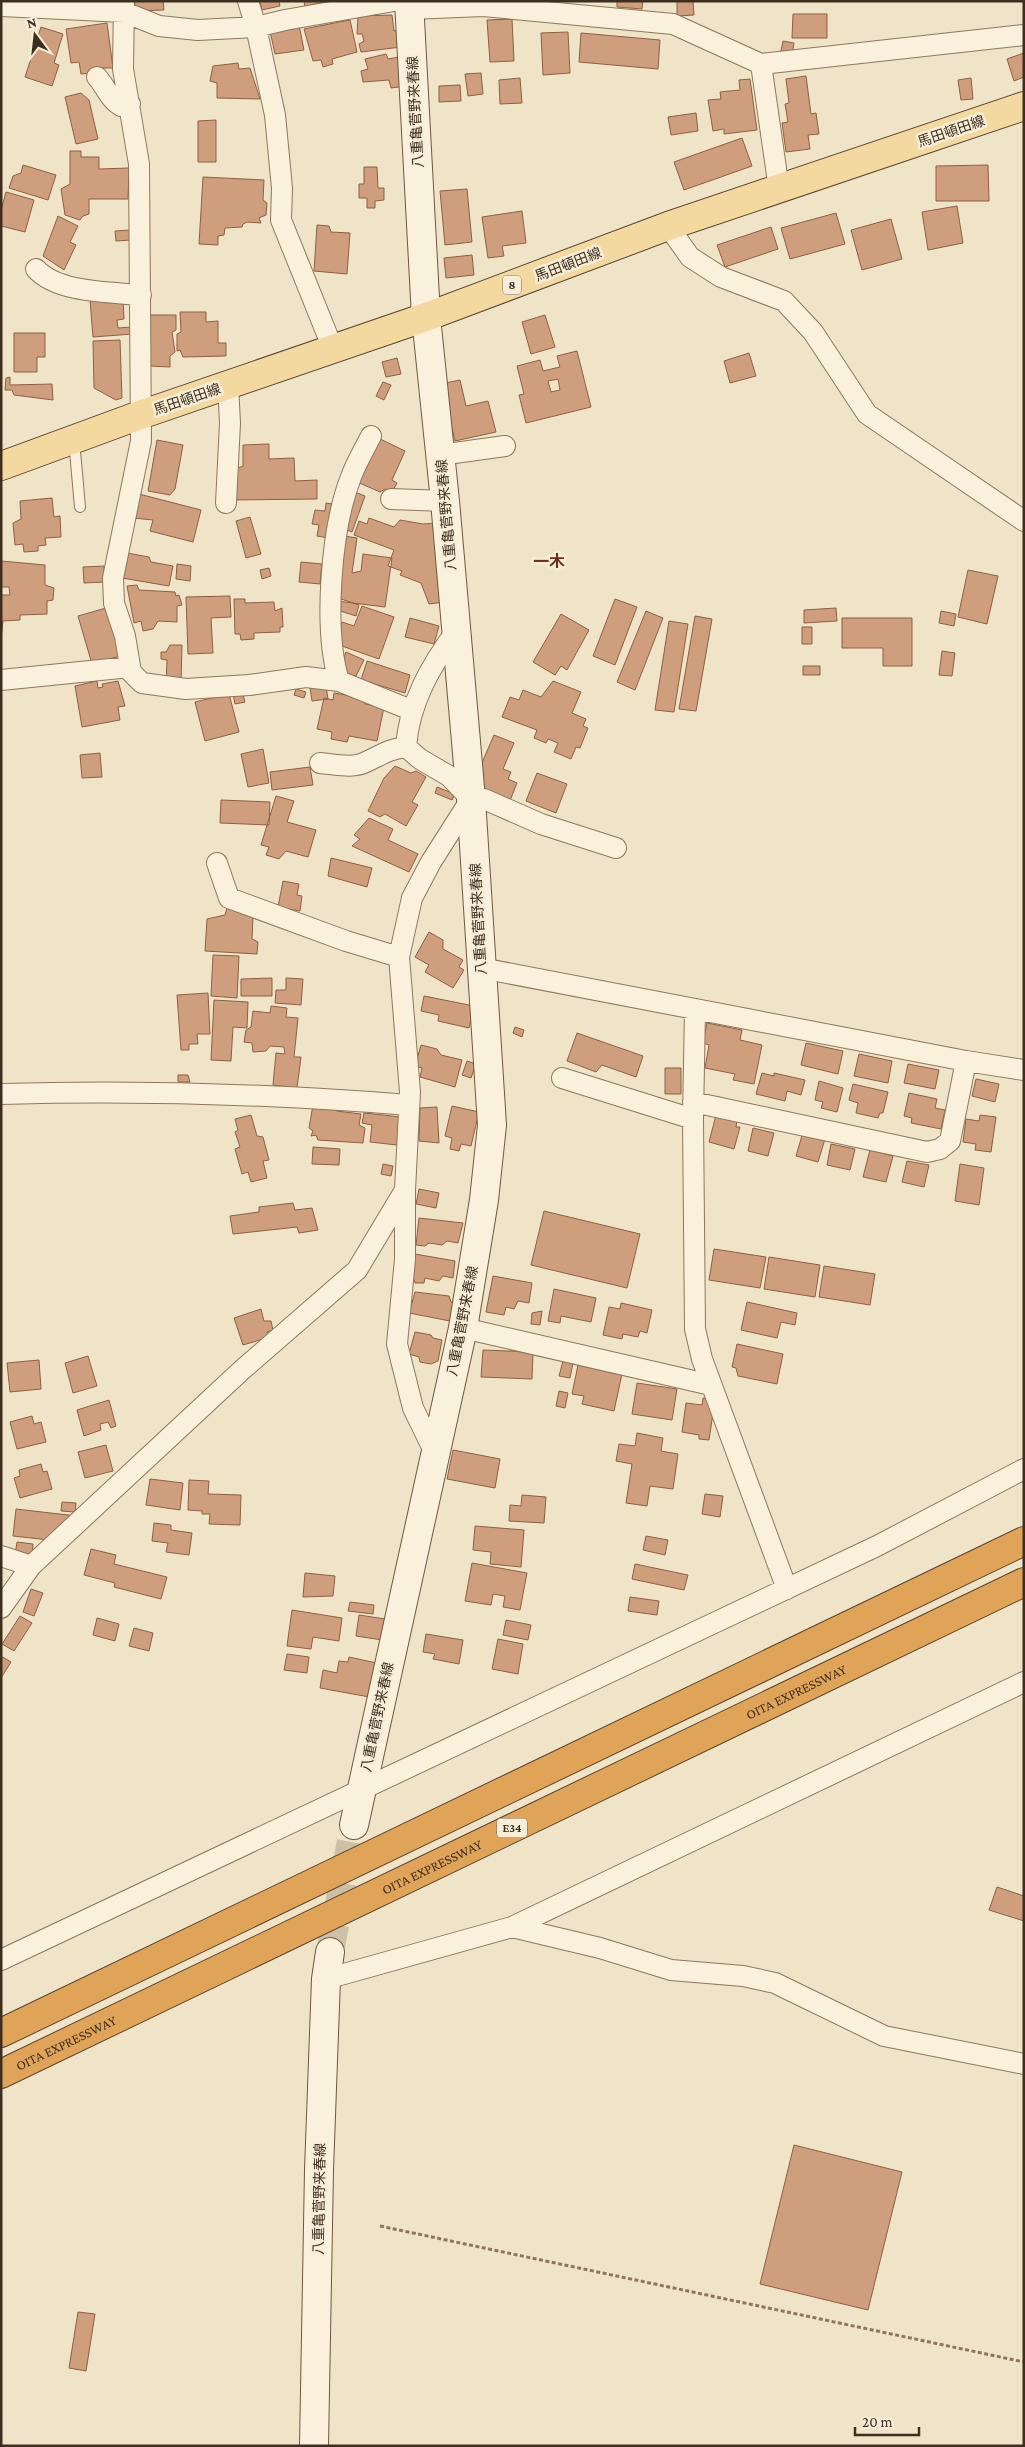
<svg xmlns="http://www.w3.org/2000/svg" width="1025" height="2447" font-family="'Crimson Pro','Noto Sans JP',serif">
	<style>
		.building { fill: #cf9f7d; stroke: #8d5f41; fill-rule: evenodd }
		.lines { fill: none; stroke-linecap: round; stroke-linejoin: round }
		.secondary-tunnel { stroke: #ccc0a6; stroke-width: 28; stroke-dasharray: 28 14; stroke-linecap: butt }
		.lane-casing { stroke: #8d765c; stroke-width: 12 }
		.street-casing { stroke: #8d765c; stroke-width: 22 }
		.secondary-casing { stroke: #6f573f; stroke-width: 30 }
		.primary-casing { stroke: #5b4430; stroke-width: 30 }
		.highway-casing { stroke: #5b4430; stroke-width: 30 }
		.path { stroke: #8d765c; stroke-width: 3; stroke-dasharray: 4 2.5; stroke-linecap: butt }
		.lane { stroke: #faf1dc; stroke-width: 10 }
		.street { stroke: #faf1dc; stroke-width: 20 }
		.secondary { stroke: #faf1dc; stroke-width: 28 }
		.primary { stroke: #f3d9a0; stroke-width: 28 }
		.highway { stroke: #e0a458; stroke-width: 28 }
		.labels { text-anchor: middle; stroke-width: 5; stroke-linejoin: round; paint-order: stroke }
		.shield { fill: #f7eed8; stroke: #756857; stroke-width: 1 }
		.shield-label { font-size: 12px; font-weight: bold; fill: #3d2e20 }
		.street-label { font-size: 14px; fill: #3d2e20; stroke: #f7eed8 }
		.quarter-label { font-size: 16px; font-weight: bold; fill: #6b2e1e; stroke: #f7eed8 }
	</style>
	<rect width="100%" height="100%" fill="#f0e4c8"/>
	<path class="building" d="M135,1H163L164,10L134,11Z
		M260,1H279L280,6L262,10Z
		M304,1H326L305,7Z
		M617,1H643L642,9L617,7Z
		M677,1H693L694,15L677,16Z
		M793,14H827V38H792Z
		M392,15L394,31L398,30L401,47L361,52L359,44L364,41L362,34H357L358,16Z
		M512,19L514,61L490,62L487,20Z
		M350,20L357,52L332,59L333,64L323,67L321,60L313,61L304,29Z
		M107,23L113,68H92V73L81,74L79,62L71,63L66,29Z
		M299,25L304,50L275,54L270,31Z
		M41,27L63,34L54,63L59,65L52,86L25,77Z
		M568,32L570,73L543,75L541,33Z
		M581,33L660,40L658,69L579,62Z
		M783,41L794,43L792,57L780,55Z
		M1024,53V77L1014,81L1007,59Z
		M386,54L388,59L404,56L406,86L391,88L389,80L363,82L361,71L368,69L365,59Z
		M238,63L239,69L250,68L260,99L217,98V83L210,81L213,66Z
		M481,73L483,94L468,96L465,74Z
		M806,76L811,114L816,113L819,134L808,135L810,149L786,152L782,123L788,122L785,104L789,103L786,79Z
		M520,78L522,103L500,104L499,80Z
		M971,78L973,99L961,100L958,80Z
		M750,79L757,130L724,134V129L713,131L708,100L721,99L720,92L740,90L739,80Z
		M460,85L461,101L439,102V86Z
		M81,93L89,100L98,139L76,144L65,97Z
		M696,113L698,131L671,135L668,117Z
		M216,120V162H198V121Z
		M742,138L752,166L684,190L674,162Z
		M70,151H81V157H99V169L129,168L128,199H89V214L83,216L80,220L65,215L61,189L70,184Z
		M23,165L56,175L48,200L9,188L13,176L21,173Z
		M988,165L989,201H936V166Z
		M364,167H377L378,188H384V200L375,201V208H367V198H359V184H364Z
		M203,177L264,180L263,200L267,203L266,215L259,218L261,223L247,222L243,224L242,227L225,228L224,235L218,236V245L199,244Z
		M467,189L472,242L445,245L440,191Z
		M6,192L34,200L25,232L1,226V210Z
		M957,206L963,243L928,250L922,212Z
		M522,211L526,243L502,246L504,256L488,258L482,217Z
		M836,213L845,244L790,259L781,228Z
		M58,216L78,226L70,242L76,245L64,270L43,256Z
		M891,219L902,259L862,270L851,230Z
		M317,225L329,226L331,232L350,233L347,274L314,271Z
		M771,227L778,249L725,267L717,245Z
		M130,230L131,240L116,241L115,231Z
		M472,255L474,275L446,278L444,258Z
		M123,298L124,319L117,320L118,328L132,327V334L93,337L90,300Z
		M180,312H206V322L218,321V343H226V356L183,357L180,350L177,351V334L181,332Z
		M150,315H176V330L172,332L175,352L170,356V367L150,366Z
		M545,315L555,347L531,354L522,322Z
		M14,333H45V357H37V372H14Z
		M120,340L122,398L116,400L94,388L93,341Z
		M577,351L591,407L526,423L519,395L524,394L517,366L540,360L543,371L560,367L557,356ZM558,379L560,390L551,392L548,381Z
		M749,353L756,376L730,383L724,361Z
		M397,358L401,374L386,377L382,362Z
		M10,377V385L52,384L53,400L14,395L12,390H5L6,378Z
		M460,380L466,406L488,401L496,432L455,441L441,384Z
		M383,382L391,385L384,400L376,396Z
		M376,437L405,451L392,480L397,483L392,492L385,489L380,492L355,481Z
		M157,440L183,445L175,489L170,495L148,491Z
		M269,444V459L294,458L295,481L317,480V499L233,500V470L243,466V445Z
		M352,491L365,496L352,532L339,527Z
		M139,494L201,510L193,542L150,531L153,520L133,518Z
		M52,498L54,517L60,516L61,537L45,538L46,545L38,546V551L24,552L23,544L15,545L13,523L21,519L20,501Z
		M326,503L339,505L334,539L317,536L319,525L312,524L315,510L325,511Z
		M250,517L261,554L246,558L236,521Z
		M369,518L394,527L400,520L423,524L436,523L444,602L429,604L421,583L400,575L402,571L388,566L394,550L354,535L359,521L367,524Z
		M338,535L357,538L352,573L361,571L363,554L392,558L385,607L329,600Z
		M127,553L149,557L151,562L173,566L169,586L122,578Z
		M1,561L45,565V585L54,588L53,600L47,601V614L20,615V620L3,621L1,639V595H10L9,587H1Z
		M301,562L322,564L320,584L299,582Z
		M177,564L191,566L190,581L176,579Z
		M104,566L105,582L84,583L83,567Z
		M269,568L271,576L262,579L260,570Z
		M968,570L998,576L987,624L958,617Z
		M137,585L139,590L175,592L176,596L179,595L182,605L177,606V622L158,621L153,629L143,631L141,621L134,623L127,586Z
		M230,596L231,617L211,618L213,653L188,654L186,597Z
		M234,599H245V603L274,602L275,611L282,608L283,627H280V632L254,633V639L241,640L240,634H235Z
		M341,599L359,605L356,616L337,610Z
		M615,599L637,607L615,665L593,656Z
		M362,606L394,617L379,659L339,645L336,638L342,622L354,626Z
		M106,608L120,656L92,664L78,616Z
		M836,608L837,621L804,623V610Z
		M646,611L663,618L635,690L617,682Z
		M941,611L956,614L954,626L939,623Z
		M561,614L589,630L567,670L561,666L555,675L533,662Z
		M695,616L712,619L696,711L679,709Z
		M410,618L439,626L434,644L405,637Z
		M842,618H912V666H883V648H842Z
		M669,621L688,624L674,712L655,710Z
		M802,627H812V644H802Z
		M170,645H182L181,682H166L167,660L161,659V652H166Z
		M942,651L955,653L952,676L939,675Z
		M346,652L364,660L356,676L343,675L341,665Z
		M367,661L410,675L405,693L361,680Z
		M803,666H820V675H803Z
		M97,681L98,688L103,687L102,684L118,681L125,706L118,707L120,720L82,727L75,686Z
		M553,681L581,692L572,713L586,719L583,726L588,728L580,748L576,747L571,759L554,752L558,743L548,739L546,743L534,738L537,730L502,717L510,697L519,700L523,690L541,697Z
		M326,686L328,699L312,701L310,688Z
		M296,689L306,692L304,698L294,695Z
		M242,691L245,702L235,704L233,694Z
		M334,693L364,698L365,704L384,707L377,741L349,736L347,742L331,739L332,732L317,729L324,698L333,700Z
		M229,694L239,732L205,741L195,702Z
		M494,735L514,743L503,769L511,772L508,779L517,783L509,803L483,792L478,772Z
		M263,749L269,783L248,787L241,754Z
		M100,753L102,777L82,778L80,755Z
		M395,766L411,773L416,771L426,777L412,802L418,805L406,826L385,814L380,817L368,811L384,778Z
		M310,767L313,785L272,790L270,772Z
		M537,773L567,784L556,813L526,801Z
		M437,787L455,794L452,800L435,793Z
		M276,796L294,801L287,822L316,830L308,857L286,851L279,859L266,855L269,847L261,845Z
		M221,800L270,802L269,825L220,823Z
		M369,818L393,829L388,840L418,854L409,872L352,846L360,839L354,835Z
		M331,858L372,868L367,887L328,876Z
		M283,881L299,884L297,895L302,896L300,911L278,907Z
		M227,908L253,916L252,939L258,942L257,954L205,951L207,919L225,915Z
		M429,932L443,940V949L463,960L459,967L464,970L453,988L425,972L429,965L415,957Z
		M213,955L239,956L237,998L211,996Z
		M272,978V996H241V979Z
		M286,978L303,979L301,1005L275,1003L276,990H286Z
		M208,993L210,1034H197L198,1044H189V1050H181L177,995Z
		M424,996L474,1006L469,1028L438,1021L439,1015L421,1011Z
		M214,1000L248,1002L247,1028L233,1027L231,1061L211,1060Z
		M271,1006L287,1008L286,1017L298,1018L294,1057H301L297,1088L273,1085L276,1053L285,1054L284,1047L270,1046L266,1051L253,1052L252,1043L244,1042L246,1030L251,1027L253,1011L270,1013Z
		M707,1023L742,1030L740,1040L762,1045L754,1084L733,1080L735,1074L705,1068L709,1045L703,1043Z
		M515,1027L524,1030L522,1037L513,1033Z
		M577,1033L643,1056L636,1077L602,1065L596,1072L567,1061Z
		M806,1043L843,1051L838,1074L801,1065Z
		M421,1045L437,1049L441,1055L462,1060L455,1087L420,1077L422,1068L415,1066Z
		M859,1054L892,1061L888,1083L854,1076Z
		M467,1061L476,1064L471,1078L462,1075Z
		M908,1064L939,1070L935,1089L904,1083Z
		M665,1068H681V1094H665Z
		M762,1073L774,1076V1073L805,1080L801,1095L787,1091L785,1101L756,1094Z
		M178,1075H188L190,1082H178Z
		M976,1079L999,1084L995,1102L972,1096Z
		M819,1081L843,1088L837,1112L821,1108L823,1102L815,1100Z
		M853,1084L888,1092L883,1113H880L878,1118L856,1113L858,1103L849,1100Z
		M909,1093L937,1099L935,1108L945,1110L941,1129L911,1123L912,1118L904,1116Z
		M313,1105L336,1106L337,1111L361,1114L359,1125L365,1128L363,1143L318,1140L316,1135L311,1136L313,1131L309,1128Z
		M452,1106L479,1112L471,1146L461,1144L459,1151L450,1149L452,1138L445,1136Z
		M437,1107L439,1143L419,1141L420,1108Z
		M364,1113L401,1117L397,1145L370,1142L372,1125L362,1123Z
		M251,1115L257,1136L263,1137L269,1160L263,1161L267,1178L251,1182L248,1172L242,1174L235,1149L240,1147L235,1132L238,1130L235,1119Z
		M716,1115L737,1120L736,1127H740L734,1149L709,1142Z
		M980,1115L996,1117L991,1152L975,1150L976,1144L963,1142L966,1119L979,1121Z
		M753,1128L774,1133L768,1156L748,1151Z
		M803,1132L825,1139L818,1162L796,1156Z
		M831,1144L855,1149L850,1170L827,1165Z
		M313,1147L340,1149L339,1165L312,1164Z
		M870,1150L893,1156L886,1182L863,1177Z
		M907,1161L929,1165L924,1187L902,1182Z
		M383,1164L393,1166L391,1176L381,1174Z
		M960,1164L984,1168L979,1205L955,1201Z
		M419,1189L439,1193L436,1208L416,1204Z
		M293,1203L295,1210L312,1208L318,1230L299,1233L297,1227L233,1234L230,1216L259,1212V1207Z
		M544,1211L640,1234L627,1288L531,1265Z
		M419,1218L463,1223L458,1243L447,1241L442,1245L429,1243L425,1246L416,1245Z
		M714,1249L766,1257L760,1288L709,1280Z
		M415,1254L455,1261L453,1278L443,1276L439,1281L425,1278L424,1283H415L413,1277Z
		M769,1257L820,1265L815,1297L764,1289Z
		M824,1266L875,1274L870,1305L819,1297Z
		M493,1276L532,1283L529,1303L518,1301L514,1309L506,1307L504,1315L486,1312Z
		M554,1289L596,1298L591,1322L561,1316L560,1323L548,1321Z
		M415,1292L449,1296L451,1302L455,1303L450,1321L409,1313Z
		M747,1302L797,1313L795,1325L781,1322L777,1338L741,1330Z
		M621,1303L652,1310L647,1333L640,1331L638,1337L623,1334L622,1339L603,1335L609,1307L620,1309Z
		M261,1309L264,1321H271L273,1330L267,1332L270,1337L243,1345L234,1318Z
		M542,1311L540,1325L531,1324L532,1313Z
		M415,1332L431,1335L433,1338L442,1340L438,1361L431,1364L420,1362L419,1357L409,1354Z
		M737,1344L783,1354L777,1384L738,1376L736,1368L732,1367Z
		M483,1350L533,1352L532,1379L481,1377Z
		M88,1356L97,1386L73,1393L65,1363Z
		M39,1360L41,1389L10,1392L7,1363Z
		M563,1361L573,1363L570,1378L559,1376Z
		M578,1365L622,1374L614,1411L582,1404L584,1396L572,1394Z
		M637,1383L677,1389L672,1420L632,1414Z
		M559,1391L568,1393L565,1408L556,1406Z
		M703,1398L715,1400L709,1440L699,1439V1435L682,1432L686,1403L702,1405Z
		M109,1400L116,1426L111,1428L108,1422L100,1424L101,1430L84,1436L77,1410Z
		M32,1416L34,1424L41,1422L46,1442L17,1449L10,1422Z
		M637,1433L663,1438L661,1451L678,1454L673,1489L650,1486L647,1506L626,1503L632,1464L616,1461L619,1444L635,1446Z
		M106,1445L113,1471L85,1478L78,1452Z
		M453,1450L500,1459L495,1488L447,1479Z
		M41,1464L43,1472L47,1471L52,1489L20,1498L14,1478L20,1476L19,1470Z
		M150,1479L183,1483L180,1510L146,1505Z
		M189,1480L209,1481L208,1494L241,1495L240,1525L209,1524L210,1514H202V1511L188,1510Z
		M705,1494L723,1496L720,1517L702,1514Z
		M522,1495L546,1497L544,1523L509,1521L510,1505L521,1506Z
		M62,1502L76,1503L75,1512L61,1511Z
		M16,1509L77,1516L58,1541L13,1536Z
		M154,1523L171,1525V1530L192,1533L189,1555L166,1552L168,1543L152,1541Z
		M475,1526L524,1530L521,1567L490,1564L491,1552L473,1550Z
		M646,1536L668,1540L665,1555L643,1550Z
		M17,1542L33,1544L32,1557L15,1555Z
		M91,1549L116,1555L114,1564L167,1577L161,1599L114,1587L115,1583L84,1575Z
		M472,1563L527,1573L520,1610L503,1607L505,1596L493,1594L491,1605L465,1601Z
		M635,1564L688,1575L684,1590L632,1579Z
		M305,1573L335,1576L333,1596L303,1597Z
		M31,1589L43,1593L34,1616L23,1612Z
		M630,1597L659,1601L657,1615L628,1611Z
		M350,1602L374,1605L373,1614L348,1611Z
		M292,1610L342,1618L339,1641L313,1637L311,1649L287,1646Z
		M359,1615L392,1620L389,1641L356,1636Z
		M20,1616L32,1623L14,1651L2,1644Z
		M97,1618L119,1624L115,1641L93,1635Z
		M506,1620L531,1625L528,1640L503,1635Z
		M134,1628L153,1633L149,1651L129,1646Z
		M426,1634L463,1640L459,1664L433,1659L435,1654L423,1652Z
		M498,1639L523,1644L518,1674L492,1669Z
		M287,1654L309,1657L307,1673L284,1670Z
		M1,1656L11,1662L1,1678Z
		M349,1657L381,1664L375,1698L320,1688L323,1670L337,1673L339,1661L348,1662Z
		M997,1887L1024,1896V1921L989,1910Z
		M794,2145L902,2172L868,2310L760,2284Z
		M78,2312L95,2314L86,2371L69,2368Z"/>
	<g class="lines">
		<path class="secondary-tunnel" d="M330,1952L354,1825"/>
		<defs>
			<path id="lane" d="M74,440L80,507"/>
			<path id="street" d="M124,1L123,69L139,164L141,441L113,578L114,603L125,636L131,672L142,683L186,689L249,685L306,677L339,681L411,710
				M248,1L256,27L275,115L282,188L281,220L333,349
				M1,6L124,12L159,26L198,30L256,27L285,20L394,1
				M410,9L483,6L673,24L761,64L1024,35
				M761,64L779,189
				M97,77C106,87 110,100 121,106L130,104
				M668,226L690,257L721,277L784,301L813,332L867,414L1024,521
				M36,269C58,293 110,292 141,295
				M440,455L505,446
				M391,499L445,501
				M226,503L230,423L228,385
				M1,680L130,667
				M339,681C323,629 331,528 351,477C356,463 364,450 371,436
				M406,747C409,703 431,665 457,630
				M320,763C334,764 353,769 366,762C381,755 389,749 406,747L420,759L449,776L471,799H484L541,824L616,848
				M217,863L229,898L346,941L399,957
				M481,968L966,1061L1024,1070
				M695,1009L693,1119L695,1329L702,1359L787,1589
				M562,1078L693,1119
				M1,1094C138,1090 273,1094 409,1105
				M693,1102L927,1152L940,1149L950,1141L966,1061
				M405,1190V1259L397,1344L413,1408L435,1453
				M463,1328L711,1385
				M1,1556L31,1566
				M1,1608L31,1566L243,1369L357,1270L405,1190L410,1092L399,957L412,898L431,862L471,799
				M512,1927L600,1948L671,1970L743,1976L775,1983L884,2036L1024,2064
				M1,1960L877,1546L1024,1469
				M326,1979L512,1927L1024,1682"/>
			<path id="secondary" d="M354,1825L463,1328L484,1200L492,1125L471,799L445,501L426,317L409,1
				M314,2446L319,2170L326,1979L330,1952"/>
			<path id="primary" d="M1,466L140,415L426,317L668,226L1024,106"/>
			<g id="highway">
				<path d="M1,2033L1024,1541"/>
				<path id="s1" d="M1,2074L1024,1582"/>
			</g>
		</defs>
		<use href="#lane" class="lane-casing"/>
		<use href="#street" class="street-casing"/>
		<use href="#secondary" class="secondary-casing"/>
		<use href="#primary" class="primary-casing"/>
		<use href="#highway" class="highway-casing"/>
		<path class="path" d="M380,2226L1024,2362"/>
		<use href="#lane" class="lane"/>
		<use href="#street" class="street"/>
		<use href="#secondary" class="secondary"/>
		<use href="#primary" class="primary"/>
		<use href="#highway" class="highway"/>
	</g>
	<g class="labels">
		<g class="shield">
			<rect x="503" y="275.5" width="18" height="19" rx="4"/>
			<rect x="497" y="1818.5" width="30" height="19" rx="4"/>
		</g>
		<g class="shield-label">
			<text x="512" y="289">8</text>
			<text x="512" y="1832">E34</text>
		</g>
		<g class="street-label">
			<text transform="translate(415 112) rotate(-93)" y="5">八重亀菅野来春線</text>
			<text transform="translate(951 131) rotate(-19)" y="5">馬田頓田線</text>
			<text transform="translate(568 264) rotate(-21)" y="5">馬田頓田線</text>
			<text transform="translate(187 399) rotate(-19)" y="5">馬田頓田線</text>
			<text transform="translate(446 515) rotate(-95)" y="5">八重亀菅野来春線</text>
			<text transform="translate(478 919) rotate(-93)" y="5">八重亀菅野来春線</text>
			<text transform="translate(462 1321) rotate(-79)" y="5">八重亀菅野来春線</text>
			<text dy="5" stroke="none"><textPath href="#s1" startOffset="882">OITA EXPRESSWAY</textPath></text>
			<text transform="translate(377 1717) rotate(-78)" y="5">八重亀菅野来春線</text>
			<text dy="5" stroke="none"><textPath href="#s1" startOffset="478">OITA EXPRESSWAY</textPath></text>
			<text dy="5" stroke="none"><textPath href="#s1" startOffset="72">OITA EXPRESSWAY</textPath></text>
			<text transform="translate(319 2199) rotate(-89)" y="5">八重亀菅野来春線</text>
		</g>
		<g class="quarter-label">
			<text x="549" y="567">一木</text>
		</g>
	</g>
	<rect width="1025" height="2447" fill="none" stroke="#3d2e20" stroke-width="5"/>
	<g transform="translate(35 35) rotate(345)" stroke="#f7eed8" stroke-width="4" paint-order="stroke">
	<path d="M0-4L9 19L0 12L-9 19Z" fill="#3d2e20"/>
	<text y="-8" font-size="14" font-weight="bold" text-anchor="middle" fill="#3d2e20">N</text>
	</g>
	<path d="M855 2427v8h64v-8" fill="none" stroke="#3d2e20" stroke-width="2.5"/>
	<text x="862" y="2427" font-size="15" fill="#3d2e20" stroke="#f7eed8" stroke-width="4" paint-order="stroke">20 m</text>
</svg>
